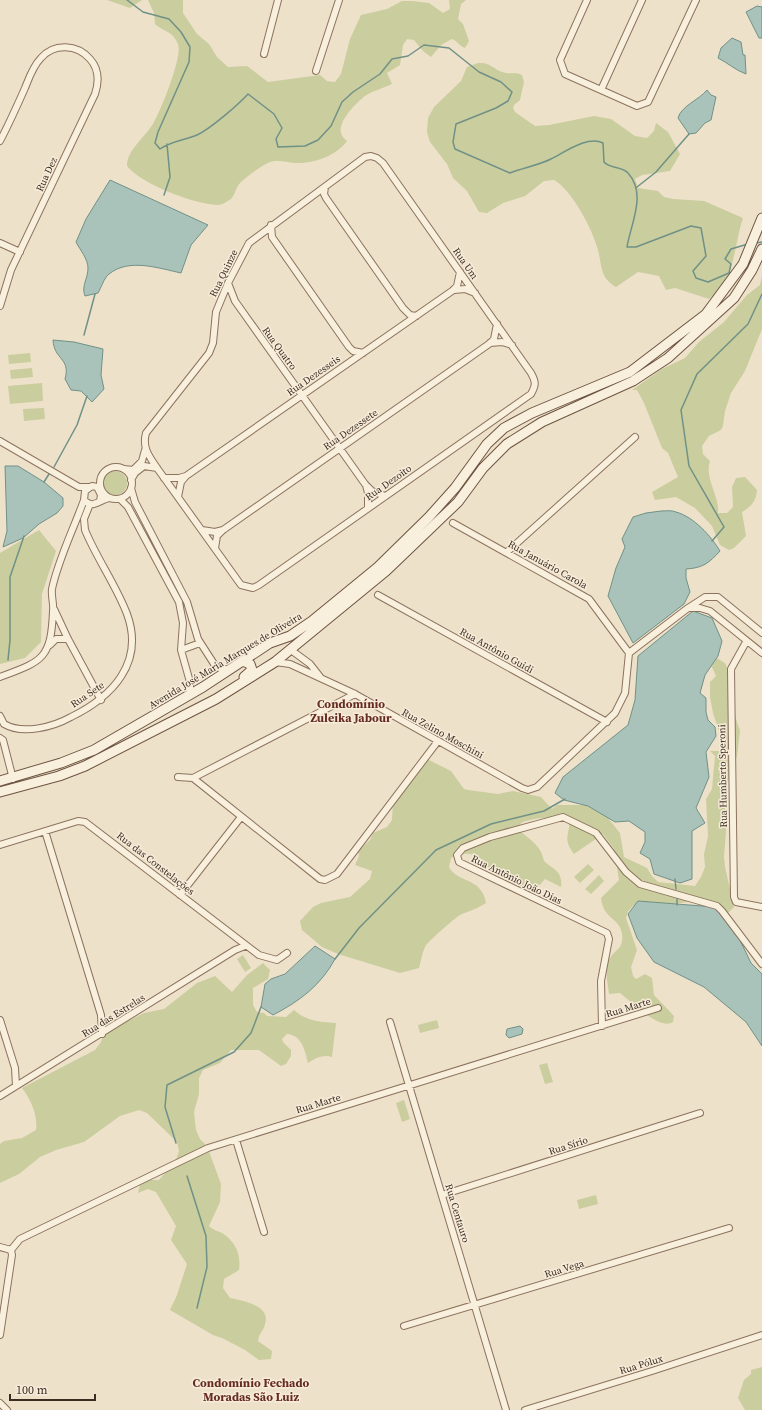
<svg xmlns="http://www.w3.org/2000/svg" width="762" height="1410" font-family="'Source Serif 4',serif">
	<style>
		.green { fill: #cacd9d }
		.water { fill: #aac3ba; stroke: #709187 }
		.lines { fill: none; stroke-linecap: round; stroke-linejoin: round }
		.stream { stroke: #709187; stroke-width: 1.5 }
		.street-casing { stroke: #8b735e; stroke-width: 8 }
		.secondary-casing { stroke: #6d5441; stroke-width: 11 }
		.street { stroke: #f9efdd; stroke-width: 6 }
		.secondary { stroke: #f9efdd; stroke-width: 9 }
		.labels { text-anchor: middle; stroke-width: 3; stroke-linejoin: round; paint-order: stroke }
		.street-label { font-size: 10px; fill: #3c2c21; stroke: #f6ecd9 }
		.quarter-label { font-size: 12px; font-weight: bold; fill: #672c21; stroke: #f6ecd9 }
	</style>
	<rect width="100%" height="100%" fill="#eee1ca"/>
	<path class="green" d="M107,0H147H142L130,8Z
		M148,0H183V13L197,34L209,44L217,57L228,67L247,66L268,82L320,75L327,81L335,82L341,74L350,39L361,15L387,9L402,1H412L429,3L443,13L450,9L449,0H466L461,4L458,19L463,24L469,41L465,48C459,46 458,41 452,39L441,45L431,57L423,51L414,40L407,39L403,45L400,65L387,73L392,84C384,88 372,91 365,96C354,105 329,129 347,141C336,156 315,163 297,163C288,163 280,159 270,162C261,166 247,176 240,183C236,187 235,195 231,199C226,202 222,205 217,205C194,204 141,184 127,166C127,149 146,137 154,122C161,110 183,56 178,44C173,31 164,32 155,24L154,13Z
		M478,63C492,62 494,71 506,73C512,74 516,72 522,75L524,82L520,100L514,105L513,108L515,112L535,126L549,125L594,116L611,119L635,136L647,138L654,131L656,123L668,132L680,154L670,171L642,175L635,179L638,188L658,191L664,197L673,199L704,201L743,218C733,248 736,279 709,299L675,288L666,290L659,276L638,272L616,287C600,278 602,266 598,250C593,230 572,190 554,180L544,181L525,196L503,203L487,213L479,212L467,191L453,178L447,164L430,142L427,132L428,118L434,107L461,81L467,67Z
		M762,276V329L745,371L731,393L725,411L723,426L721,430L709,436L702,446L703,454L710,461C704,479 720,496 718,513H727L733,507L732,487L736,478L745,477L757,490C756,501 752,506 742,512L746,536L734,548L729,550L720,545L712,526L695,508L676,497L655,500L652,492L678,477L668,453L662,448L644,403L637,390H632L662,369L685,358L699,342L724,322L747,295L760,285Z
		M30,353L31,362L9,364L8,355Z
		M32,368L33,377L11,379L10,370Z
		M42,383L43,401L10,404L8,386Z
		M44,408L45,419L24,421L23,409Z
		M103 483a12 12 0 1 1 24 0a12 12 0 1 1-24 0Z
		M39,530L56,551L42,594L41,642L25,658L0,664V553Z
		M715,657L725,663L731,677L735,716L740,731L737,756L727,783V819L724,857L725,867L734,907L728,913L717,918L702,902L697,901L671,904L642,902L634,905L628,911L626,918L637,950L631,967L633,976L636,979L645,974L652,978L654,995L674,1016L673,1022C659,1031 631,1001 620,993L609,994C608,984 604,969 609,960C614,949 624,950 622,934C620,918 603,919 601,898L619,880L614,849L603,834L574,854C560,837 573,829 568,822C564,814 531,818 523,822C521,823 518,826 517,828C528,839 541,844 544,861C554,870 563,871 561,887L545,879L537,888L528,891C519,887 516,880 509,874C503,875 496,876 491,872C488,869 486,865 483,861C474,852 462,852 451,858L449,867C458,884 481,876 486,903C477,909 469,911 460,915C455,918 427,942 425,947C422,953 421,961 419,968L400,973L338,954L322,947L302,930L300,921L313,907L321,903L350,897L370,879L372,871L355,865L359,856L358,851L370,840L373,833L387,827L392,820L393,801C405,792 404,790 412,779C419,771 422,770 427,759L451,771L464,789L468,790L498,794L513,791L541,797L552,809L557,805H588L603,812L620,833L624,857L647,868L652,876L658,882L695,886L701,877L705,867L704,854L708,836L706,799L712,789L715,756L710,751H725L726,746L722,740L713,713L710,697V682L716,676L710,663Z
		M588,864L594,870L580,883L574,877Z
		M599,875L604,881L591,894L585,889Z
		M243,955L251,968L245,972L237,959Z
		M263,963L270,970L268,979L253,988V1005L257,1012L264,1013L267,1016L286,1017L294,1010C306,1021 320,1022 336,1023L332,1057C324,1054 315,1058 308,1063C305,1051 302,1035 287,1034L282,1039L283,1042L291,1050V1056L286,1064L281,1066L259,1050H231L220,1063L203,1070L199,1078V1094L194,1112L196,1130L200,1139L207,1146L221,1184L220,1202L209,1226C214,1231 220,1231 225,1235C237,1244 241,1257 239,1270L224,1279L223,1288L230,1298C243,1301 271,1305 265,1324C264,1331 259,1332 258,1341L272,1351L271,1359L259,1360L245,1350L222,1338L213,1335L170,1310L177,1295L187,1264L171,1240L176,1226L156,1192L148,1189L138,1193L141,1180H159L176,1160L179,1151L177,1142L147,1113L139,1110L120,1116L84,1142L56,1150L40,1157L19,1174L0,1183V1144L4,1141L22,1138L36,1130C38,1115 31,1100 22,1088L95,1050L101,1042L104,1033L144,1013L164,1009L197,983L215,976L232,992L247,975Z
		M437,1020L439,1028L420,1033L418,1025Z
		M547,1063L553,1082L545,1084L539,1065Z
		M404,1100L410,1119L402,1122L396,1103Z
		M596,1195L598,1204L579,1209L577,1200Z
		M762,1367V1410H745L738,1398L744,1380L751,1374V1370Z"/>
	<path class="water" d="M757,6L762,7V38H759L746,12Z
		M732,38L741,42L743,55H745L746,74C735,70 728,63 718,58L721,48Z
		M707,90L711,95L716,97L711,120L705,123L696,133L689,134L678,118C681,106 699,100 707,90Z
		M110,180L208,225L191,245L181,273C158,268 129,258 109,274C104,278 101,288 98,293L85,296C81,286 88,279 88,268C88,259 80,250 76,242L86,219Z
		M53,340L74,342L103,349L101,375L104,389L92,402L81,391L71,390L65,379C71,358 54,360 53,340Z
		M5,466H18L44,482L63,498V506L57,513L39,524L23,538L3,547L7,531Z
		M661,511C666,511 672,510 676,512C694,517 711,536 720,551C709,563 703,568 686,569V578L690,592L684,604L633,643L608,596L616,568L625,547L622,539L633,517L646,513Z
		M693,611L712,618L722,641L718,656L705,675L700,693L706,698V712L708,720L715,727L716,736L706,752L709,777L696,808L705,823L692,831V879L680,883L654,874L650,859L640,853L645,842V832L629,821L615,822L588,806L564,800L555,793L563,777L628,725L635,700L638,656Z
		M638,901L715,907L737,934L751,963L762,974V1046L746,1022L704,987L654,962L637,938L628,914Z
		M315,946L335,959C321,985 300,1001 273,1015L261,1007L265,984L271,979L285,974Z
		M520,1026L523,1029L522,1034L509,1038L506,1035L507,1029Z"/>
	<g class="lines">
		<path class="stream" d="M127,0L143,12L169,19L181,32L190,47L189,62L158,132L155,143L160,149C171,141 185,140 197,135C210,129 238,105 248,94L274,114L282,128L276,139L278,147L305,146L318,140L331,126L342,102L353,92L380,74L392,59L408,56L424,45L449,48L479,72L501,82L512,92L508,101L496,108L456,124L453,142L455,149L510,173C523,168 539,165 551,159C565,152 588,135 603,143L604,162C610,169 622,166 628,173C647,194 631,223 627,247H636L691,226L701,228L706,256L693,271L696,278L708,282L729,273L731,264L725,259L731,249L748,244
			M637,187L656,172L689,134
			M164,195L170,177L167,144
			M756,243L762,242
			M84,335L95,294
			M54,467L77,425L87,396
			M44,482L49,474
			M712,541L724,527L689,466L681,410L697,374L748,324L762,294
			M8,660L10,640V577L24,536
			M675,879L676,889
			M677,899V905
			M335,959L359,928L436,850L491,824L544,811L565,799
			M176,1143L165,1107L167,1085L234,1052L251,1033L261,1007
			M187,1176L206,1236L207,1267L197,1308"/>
		<defs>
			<path id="street" d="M587,0L560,60L565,74L637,106L648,102L696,0
				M264,54L278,0
				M316,71L339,0
				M601,90L642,0
				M0,141C9,124 17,106 25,88C29,78 33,66 41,58C54,43 77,44 90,59C99,69 99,82 95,94L11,270L0,306
				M371,156L377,158L383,163L531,373C536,382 536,385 531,394L259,585L253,588L241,585L157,468C149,456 142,448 146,433L209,353L213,343L216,312L228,283L249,243L365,157Z
				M325,187L324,194L326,198L403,308L410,315L416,316
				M271,225L272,237L349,347L353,351L363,353
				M0,243L20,252
				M228,283L235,301L365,484L372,491L385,496
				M454,290L465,289L475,293
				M490,343L502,342L512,345
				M0,441L79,487H89
				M100 483a16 16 0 1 1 32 0a16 16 0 1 1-32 0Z
				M124,469L133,470L142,461L145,450
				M164,478H179L186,476
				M131,480L135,473L144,466L157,468
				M366,485L368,493V508
				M131,488L135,502L187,602L198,639L216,667L229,670
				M178,497L181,482L186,476L452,291L457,286L460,272
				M120,499L128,507L179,602L183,623L181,650L190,682V694
				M100,501L101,495L97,487L92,486L85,491L84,500C93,510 100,499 110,498
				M202,530L215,532L223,530
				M215,548L217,536L223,530L489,344L494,339L497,324
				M507,552L635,437
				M378,595L607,722
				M689,608H700L710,611L762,653
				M54,609L68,639L101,700
				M746,642L731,669L734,897L736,902L762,907
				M50,645L56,639H68
				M181,650L200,643
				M291,650L310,664L321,678
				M629,653L688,608L705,597H718L762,633
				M275,662L290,664L355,694L522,788L528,790L537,787L615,713L625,693L629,653L589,599L453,523
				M0,677C43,661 51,659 53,611C54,604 51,596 52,589C58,560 74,528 84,500
				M0,716L4,724C23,735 53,727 71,717C112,697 145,663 127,614C116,585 97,559 85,530L84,519L90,504
				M0,738L3,740L13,779
				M178,777L193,778L320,879L325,880L337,874L438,741
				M193,778L355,694
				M45,831L101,1015L102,1034
				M0,845L78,821L85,822L259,955L277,960L287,953
				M180,895L241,817
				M0,1020L15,1068L16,1086
				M390,1022L506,1410
				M602,1026L601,981L609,939L607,933L459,862L457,855L463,848L490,837L563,817L596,833L626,872L640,884L717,906L722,911L762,964
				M0,1096L235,950L245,946
				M236,1140L264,1232
				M442,1195L700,1113
				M0,1247L11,1250
				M11,1250L20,1239L208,1148L658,1008
				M404,1326L729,1228
				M0,1335L12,1255L11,1250
				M0,1403L7,1410
				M525,1410L652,1371L762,1335"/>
			<path id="secondary" d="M243,661L250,664L252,670L244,677
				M0,781L61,763L94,750L203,687L270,643L290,636L312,621L378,567L429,517L455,488L487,444L504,428L532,413L630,372L706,314L743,264L762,218
				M0,792L59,776L85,766L216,699L275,662L386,571L458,502L483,468L507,444L542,422L633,381L668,358L734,298L752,270L762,249"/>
		</defs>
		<use href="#street" class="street-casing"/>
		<use href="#secondary" class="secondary-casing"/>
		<use href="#street" class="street"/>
		<use href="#secondary" class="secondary"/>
	</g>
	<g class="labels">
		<g class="street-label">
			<text transform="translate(46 174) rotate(-65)" y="4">Rua Dez</text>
			<text transform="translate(466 263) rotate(55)" y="4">Rua Um</text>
			<text transform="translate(223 273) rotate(-64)" y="4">Rua Quinze</text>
			<text transform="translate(280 348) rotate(54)" y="4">Rua Quatro</text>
			<text transform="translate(313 375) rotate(-35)" y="4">Rua Dezesseis</text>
			<text transform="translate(350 429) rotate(-35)" y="4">Rua Dezessete</text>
			<text transform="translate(388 482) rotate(-35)" y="4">Rua Dezoito</text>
			<text transform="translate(548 564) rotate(29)" y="4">Rua Januário Carola</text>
			<text transform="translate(497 650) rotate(29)" y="4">Rua Antônio Guidi</text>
			<text transform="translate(225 660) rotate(-31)" y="4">Avenida José Maria Marques de Oliveira</text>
			<text transform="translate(87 694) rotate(-34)" y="4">Rua Sete</text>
			<text transform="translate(443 733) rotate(29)" y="4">Rua Zelino Moschini</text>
			<text transform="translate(722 776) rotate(-91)" y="4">Rua Humberto Speroni</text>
			<text transform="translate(156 863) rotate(38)" y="4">Rua das Constelações</text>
			<text transform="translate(517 879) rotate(26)" y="4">Rua Antônio João Dias</text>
			<text transform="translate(628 1007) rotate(-17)" y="4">Rua Marte</text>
			<text transform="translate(113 1015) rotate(-32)" y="4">Rua das Estrelas</text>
			<text transform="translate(318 1103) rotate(-17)" y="4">Rua Marte</text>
			<text transform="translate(568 1145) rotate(-18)" y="4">Rua Sírio</text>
			<text transform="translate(458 1213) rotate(73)" y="4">Rua Centauro</text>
			<text transform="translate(564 1268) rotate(-17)" y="4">Rua Vega</text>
			<text transform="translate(641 1364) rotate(-17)" y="4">Rua Pólux</text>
		</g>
		<g class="quarter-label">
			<text x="351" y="708">Condomínio<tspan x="351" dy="14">Zuleika Jabour</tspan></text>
			<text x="251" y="1387">Condomínio Fechado<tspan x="251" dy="14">Moradas São Luiz</tspan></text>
		</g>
	</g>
	<path d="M10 1394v6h85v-6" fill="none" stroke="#3c2c21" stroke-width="2"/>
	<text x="16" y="1394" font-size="12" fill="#3c2c21" stroke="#f6ecd9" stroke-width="3" paint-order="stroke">100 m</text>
</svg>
